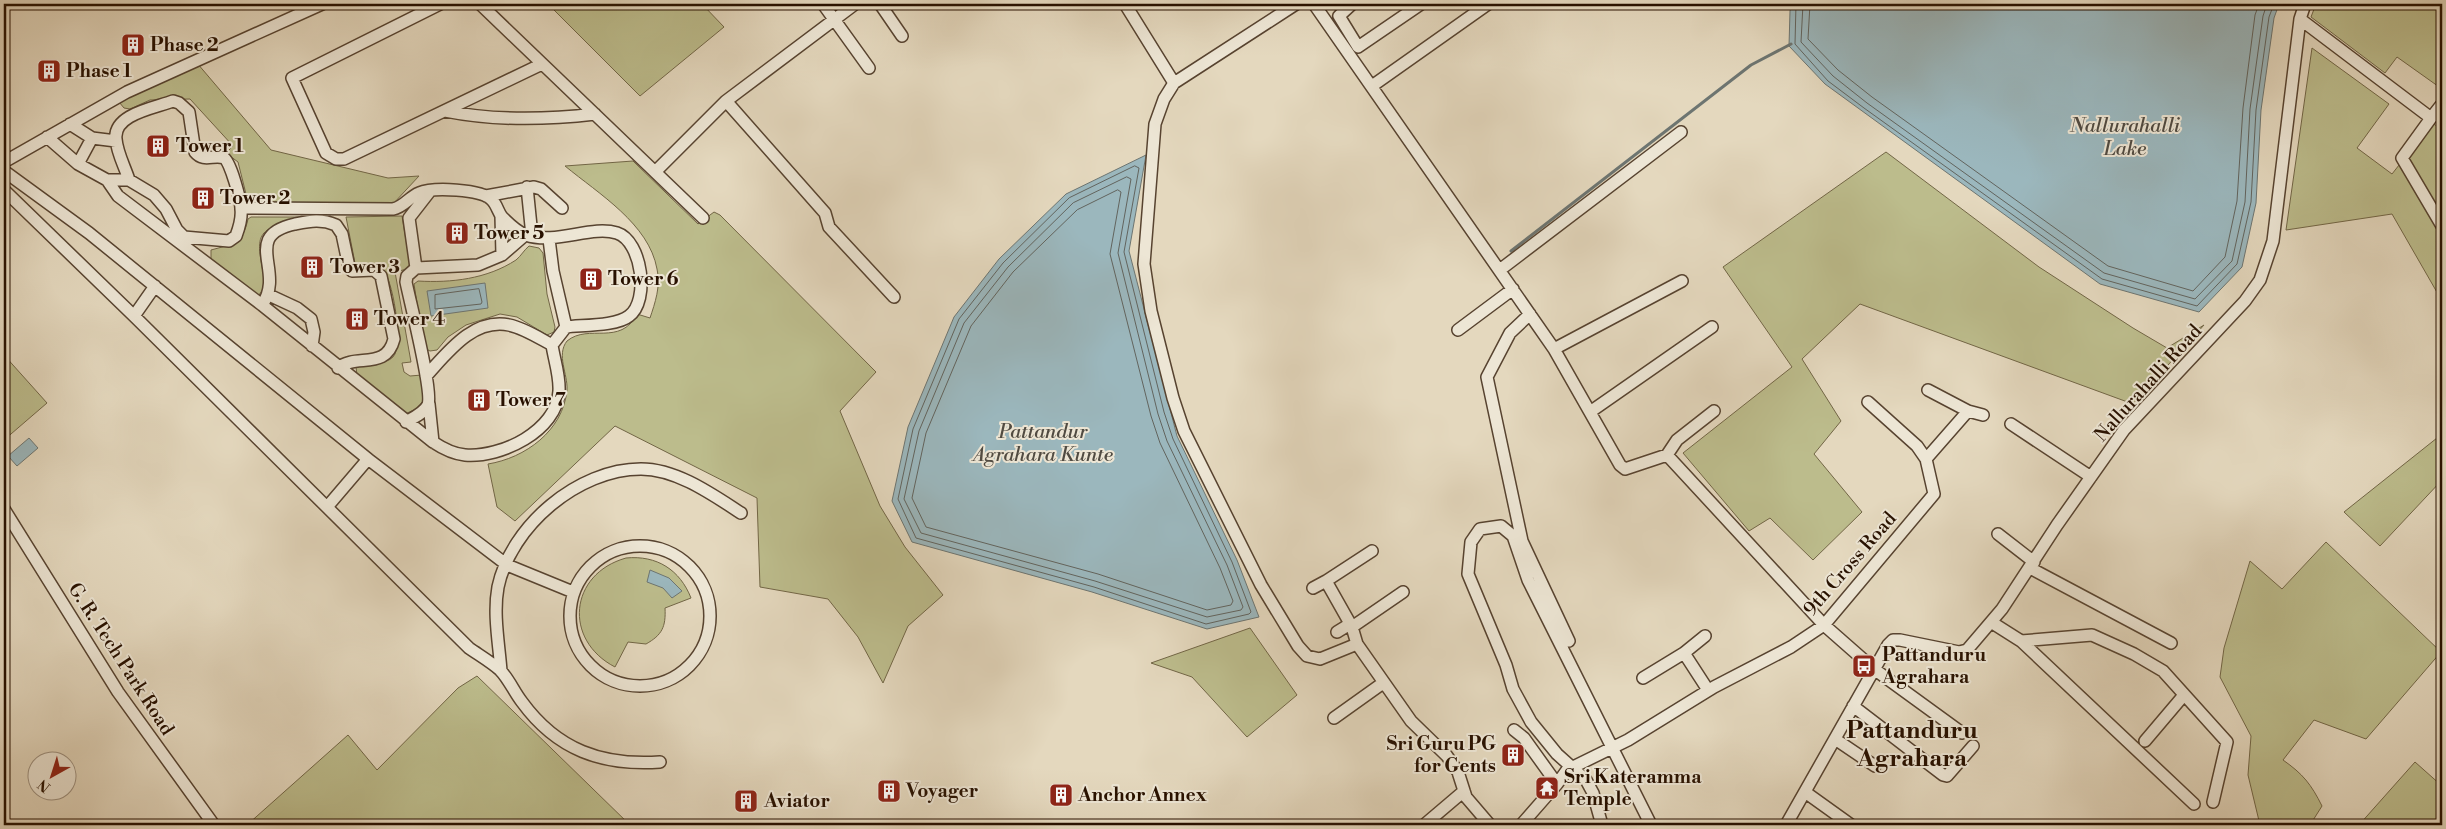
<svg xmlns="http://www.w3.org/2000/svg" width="2446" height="829" font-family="'Libre Bodoni',serif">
<rect width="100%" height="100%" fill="#e4d8be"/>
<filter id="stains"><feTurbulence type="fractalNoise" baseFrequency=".004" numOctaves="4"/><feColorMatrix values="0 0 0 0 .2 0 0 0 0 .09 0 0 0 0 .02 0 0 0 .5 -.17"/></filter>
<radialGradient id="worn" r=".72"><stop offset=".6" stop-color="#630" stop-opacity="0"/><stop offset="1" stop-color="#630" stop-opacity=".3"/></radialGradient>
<path fill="#bcbc8c" stroke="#726646" d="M548 4H702L724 27 640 96Z
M2316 4H2442V89L2397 57 2385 73 2311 17Z
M2312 48 2389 104 2357 148 2392 174 2432 123 2442 129V301L2392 214 2286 230Z
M197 63 271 150 388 178 419 176 393 204 257 205 248 202 238 162 226 153 233 146 190 99 150 100 130 109 124 108 119 102Z
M1886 152 2039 267 2133 328 2167 348 2204 325 2133 404 1860 304 1802 359 1841 421 1814 454 1862 512 1813 560 1770 518 1749 531 1683 453 1792 367 1723 267Z
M633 161 698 224 714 212 720 215 876 372 840 411 880 506 905 547 943 595 908 626 883 683 858 637 828 599 760 587 757 498 615 426 515 521 497 507 488 464C525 458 563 431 567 390 568 374 556 355 567 341 589 323 620 347 637 314L650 318C655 303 661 286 657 269 649 224 599 194 565 166Z
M402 216 410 264 407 269 395 272 411 362 402 363 404 372 410 376 422 375 424 400 416 409 405 414 357 375 356 367C367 365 385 365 393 357 404 346 393 276 381 267 374 262 363 265 355 263L346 217Z
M251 217H307C252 230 255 232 266 286L258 296 211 260V250C233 244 243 243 248 219Z
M529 246 539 248 543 253 547 294 555 327 554 332 547 335 517 317 500 314 466 325 448 337 437 350 430 351 424 348 414 284 418 281C451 283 487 279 516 260 521 256 524 250 529 246Z
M4 355 47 403 4 440Z
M2442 434V480L2380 546 2344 512Z
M2326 542 2441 652 2366 739 2314 720 2283 760C2303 774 2311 784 2322 806L2310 825H2260L2248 775 2251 736 2220 677 2224 648 2250 561 2282 589Z
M626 558C657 555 680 570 691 598L665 608C666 627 662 635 646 644L628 642 615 667C563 640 569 574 626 558Z
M1250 628 1297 695 1247 737 1192 677 1151 663Z
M477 676 630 825H247L348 735 377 770 458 688Z
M2415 762 2442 786V825H2359Z"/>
<path fill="#9bb7bd" stroke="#6d7571" d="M1792 4H2279L2274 18 2261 110 2256 203 2242 267 2199 312 2100 284 1825 84 1789 46 1790 11Z
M1146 155 1129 251 1177 436 1237 560 1259 617 1207 629 1092 592 912 542 892 501 908 427 954 317 999 259 1066 194Z
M485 283 488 308 431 316 427 291Z
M29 438 38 448 17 466 8 456Z
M650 570 669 578 682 591 672 598 663 588 647 582Z"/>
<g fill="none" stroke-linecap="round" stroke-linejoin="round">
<path stroke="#62645e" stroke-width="1" d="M1796 4 1795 44 1828 81 1864 108 2102 279 2197 306 2237 264 2251 202 2256 110 2269 17 2274 4
M1803 4 1801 42 1833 76 1867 103 2104 273 2195 299 2232 261 2245 202 2250 109 2263 16 2267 4
M1810 4 1808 39 1838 70 1872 97 2108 266 2193 291 2225 257 2237 201 2243 108 2255 15 2259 4
M1135 166 1139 168 1124 252 1164 412 1173 439 1232 562 1251 612 1249 614 1206 624 1094 587 916 538 898 499 913 429 959 319 1003 263 1069 198Z
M1127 177 1131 179 1118 253 1158 414 1167 441 1227 565 1243 607 1241 610 1207 617 1095 581 921 533 904 499 919 431 964 323 1008 267 1073 203Z
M1118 190 1121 192 1110 254 1151 416 1160 443 1220 568 1233 601 1231 605 1207 610 1098 574 926 527 912 498 926 433 971 326 1013 272 1077 210Z
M479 289 482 302 481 304 435 309V295Z"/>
<path stroke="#6d7571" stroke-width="3" d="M1511 251 1751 65 1791 44"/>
<g stroke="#574330" stroke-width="14">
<path id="minor" d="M440 4 292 78 326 153 336 159H344L542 64
M480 4 703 218
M823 4 869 68
M880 4 902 36
M1125 4 1174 83
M1296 4 1174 83 1164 99 1155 124 1144 264 1151 311 1173 398 1184 431 1261 585 1298 646 1307 656 1320 659 1357 644 1411 721 1447 756 1458 772 1466 797 1490 825
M1314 4 1554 349 1620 465 1625 469 1667 455 1824 625 1874 669 1962 733
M1352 4 1339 16 1358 47 1421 4
M2300 19 2431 118 2402 158 2442 226
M1372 86 1488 4
M726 101 855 4
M445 111C495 121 544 120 595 114
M2431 118 2442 104
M70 124 92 138 116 141
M47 137 78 164 107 180H129L154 195 166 209 177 230 184 237 229 241 236 236C239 228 242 217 241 209 241 201 230 160 224 158 214 154 204 163 195 152L189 112 179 103 173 101C155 108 113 114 116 139 117 153 125 167 129 180
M4 162 127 92 322 4
M78 164 92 138
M4 171 89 233 368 459 327 507
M655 172 726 101 825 213 829 227 894 297
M107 180 118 196 262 305 433 442C442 448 454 454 465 455 501 458 557 431 559 391 560 376 554 359 552 345L566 327C582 325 617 326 629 316 650 301 642 241 617 233 591 225 556 245 526 235 519 233 507 222 502 217 498 212 497 205 492 200 481 189 433 187 419 193 409 197 404 207 393 209L241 208
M527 187 532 236
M4 190 134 316 469 648C479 655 491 662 500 670 509 679 514 692 522 702 557 750 602 766 660 762
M486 196 534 187 541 189 562 208
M501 216 502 255
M549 239 553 271 566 327
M416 268 409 218 430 191
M1501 269 1681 132
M269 295 297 308 311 319 314 332 312 346
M262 305C286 271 240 236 295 224 311 221 321 219 336 225L342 234 349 267 352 271 374 270 381 276 394 339C386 371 356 353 338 368
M1530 314 1510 333 1487 377 1522 541 1569 641
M134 316 155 286
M1458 330 1513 289
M1554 349 1682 281
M426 376C448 352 473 318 509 325 524 328 539 338 552 345
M1928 390 1968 411
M429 404 433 442
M1590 412 1712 327
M406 422C413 418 424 413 428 405 433 391 410 302 406 282L407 276 416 268 478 265 502 255 525 235
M2011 424 2091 477
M1667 455 1677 440 1714 411
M368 459 507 565 573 592
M1926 459 1968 411 1983 415
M4 509 118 692 214 825
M1998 534 2034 562
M570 616a70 70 0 1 1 140 0a70 70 0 1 1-140 0Z
M2030 568 2171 643
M1313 588 1326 581
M1991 622 2021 641 2194 804
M1352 627 1403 592
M1337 632 1350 624
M2021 641 2092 635 2134 654 2163 671 2227 742 2213 802
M1357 644 1352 627 1326 581 1372 551
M1684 653 1705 636
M501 671C499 644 493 614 498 587 511 526 578 469 641 469 677 469 713 495 741 513
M1643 678 1684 653 1708 690
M1853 706 1943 775 1947 776 1973 746
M1334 718 1383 683
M1514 730 1524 738 1557 784 1521 825
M1835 739 1875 766
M2145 741 2184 695
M1557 784 1567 770 1628 740 1714 687 1791 647 1824 625 1934 494 1926 459 1917 446 1868 402
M1805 792 1851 825
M1424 825 1464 791
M1602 825 1593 793 1586 780 1557 754 1531 722 1513 689 1506 665 1468 574 1471 542 1480 529 1501 526 1513 536 1528 580 1651 825
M1786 825 1888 645 1893 640H1900L1959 652 1967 650 2002 609 2057 525 2124 430 2245 301 2260 280 2273 241 2300 19 2305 4"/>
</g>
<use href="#minor" stroke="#ede6d5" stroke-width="11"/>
</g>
<defs>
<g id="building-square" transform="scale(1.25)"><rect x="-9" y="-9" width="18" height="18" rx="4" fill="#8f2418" stroke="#ede6d5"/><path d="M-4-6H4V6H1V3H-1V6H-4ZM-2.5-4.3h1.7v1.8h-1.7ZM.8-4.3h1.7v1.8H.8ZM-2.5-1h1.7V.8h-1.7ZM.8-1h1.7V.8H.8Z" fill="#fff"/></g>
<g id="bus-square" transform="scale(1.25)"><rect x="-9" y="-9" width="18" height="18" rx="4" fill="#8f2418" stroke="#ede6d5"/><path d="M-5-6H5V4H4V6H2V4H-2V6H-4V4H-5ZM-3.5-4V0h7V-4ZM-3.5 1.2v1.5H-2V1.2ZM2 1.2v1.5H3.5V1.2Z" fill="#fff"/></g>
<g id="temple-square" transform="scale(1.25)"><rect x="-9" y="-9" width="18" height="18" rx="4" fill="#8f2418" stroke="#ede6d5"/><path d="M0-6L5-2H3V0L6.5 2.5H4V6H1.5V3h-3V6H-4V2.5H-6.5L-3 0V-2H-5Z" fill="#fff"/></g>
</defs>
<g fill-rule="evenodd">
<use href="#building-square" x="133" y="45"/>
<use href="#building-square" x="49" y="71"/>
<use href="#building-square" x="158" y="146"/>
<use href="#building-square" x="203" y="198"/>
<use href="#building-square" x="457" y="233"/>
<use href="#building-square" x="312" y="267"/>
<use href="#building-square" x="591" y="279"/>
<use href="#building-square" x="357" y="319"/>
<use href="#building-square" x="479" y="400"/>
<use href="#bus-square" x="1864" y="666"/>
<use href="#building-square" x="1513" y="755"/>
<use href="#temple-square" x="1547" y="788"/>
<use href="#building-square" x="889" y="791"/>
<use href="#building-square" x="1061" y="795"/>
<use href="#building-square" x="746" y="801"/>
</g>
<g text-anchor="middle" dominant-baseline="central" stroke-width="4" stroke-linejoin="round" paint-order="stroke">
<g font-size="19" font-weight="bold" fill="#281100" stroke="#ede6d5" text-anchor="start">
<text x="150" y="45">Phase 2</text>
<text x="66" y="71">Phase 1</text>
<text x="176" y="146">Tower 1</text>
<text x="220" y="198">Tower 2</text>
<text x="474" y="233">Tower 5</text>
<text x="330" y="267">Tower 3</text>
<text x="608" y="279">Tower 6</text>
<text x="374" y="319">Tower 4</text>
<text x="496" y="400">Tower 7</text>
<text x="1882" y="655">Pattanduru<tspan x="1882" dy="22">Agrahara</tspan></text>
<text x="1496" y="744" text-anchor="end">Sri Guru PG<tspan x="1496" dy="22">for Gents</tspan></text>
<text x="1564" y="777">Sri Kateramma<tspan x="1564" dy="22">Temple</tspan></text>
<text x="906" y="791">Voyager</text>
<text x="1078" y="795">Anchor Annex</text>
<text x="764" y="801">Aviator</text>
</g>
<g font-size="19" fill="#281100" stroke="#ede6d5">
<text transform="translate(2148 383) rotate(-48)">Nallurahalli Road</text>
<text transform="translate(1850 564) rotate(-49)">9th Cross Road</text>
<text transform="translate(121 659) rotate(57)">G. R. Tech Park Road</text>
</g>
<g font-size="20" font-style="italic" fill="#504b42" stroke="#ede6d5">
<text x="2125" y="126">Nallurahalli<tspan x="2125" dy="23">Lake</tspan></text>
<text x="1043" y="432">Pattandur<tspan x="1043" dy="23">Agrahara Kunte</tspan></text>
</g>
<g font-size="24" font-weight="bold" fill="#281100" stroke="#ede6d5">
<text x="1912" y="731">Pattanduru<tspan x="1912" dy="28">Agrahara</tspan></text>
</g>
</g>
<rect width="2446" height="829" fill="none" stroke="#e4d8be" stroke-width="20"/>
<rect x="5" y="5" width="2436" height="819" fill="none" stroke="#281100" stroke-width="2.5"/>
<rect x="10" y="10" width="2426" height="809" fill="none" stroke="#281100"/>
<g transform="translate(52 776) rotate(219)"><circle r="24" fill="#ede6d5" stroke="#9e9180"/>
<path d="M0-4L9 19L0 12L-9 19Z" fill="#8f2418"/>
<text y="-8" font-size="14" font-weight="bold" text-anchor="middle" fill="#281100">N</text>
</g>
<rect width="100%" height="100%" filter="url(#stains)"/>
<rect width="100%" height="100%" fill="url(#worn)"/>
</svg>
